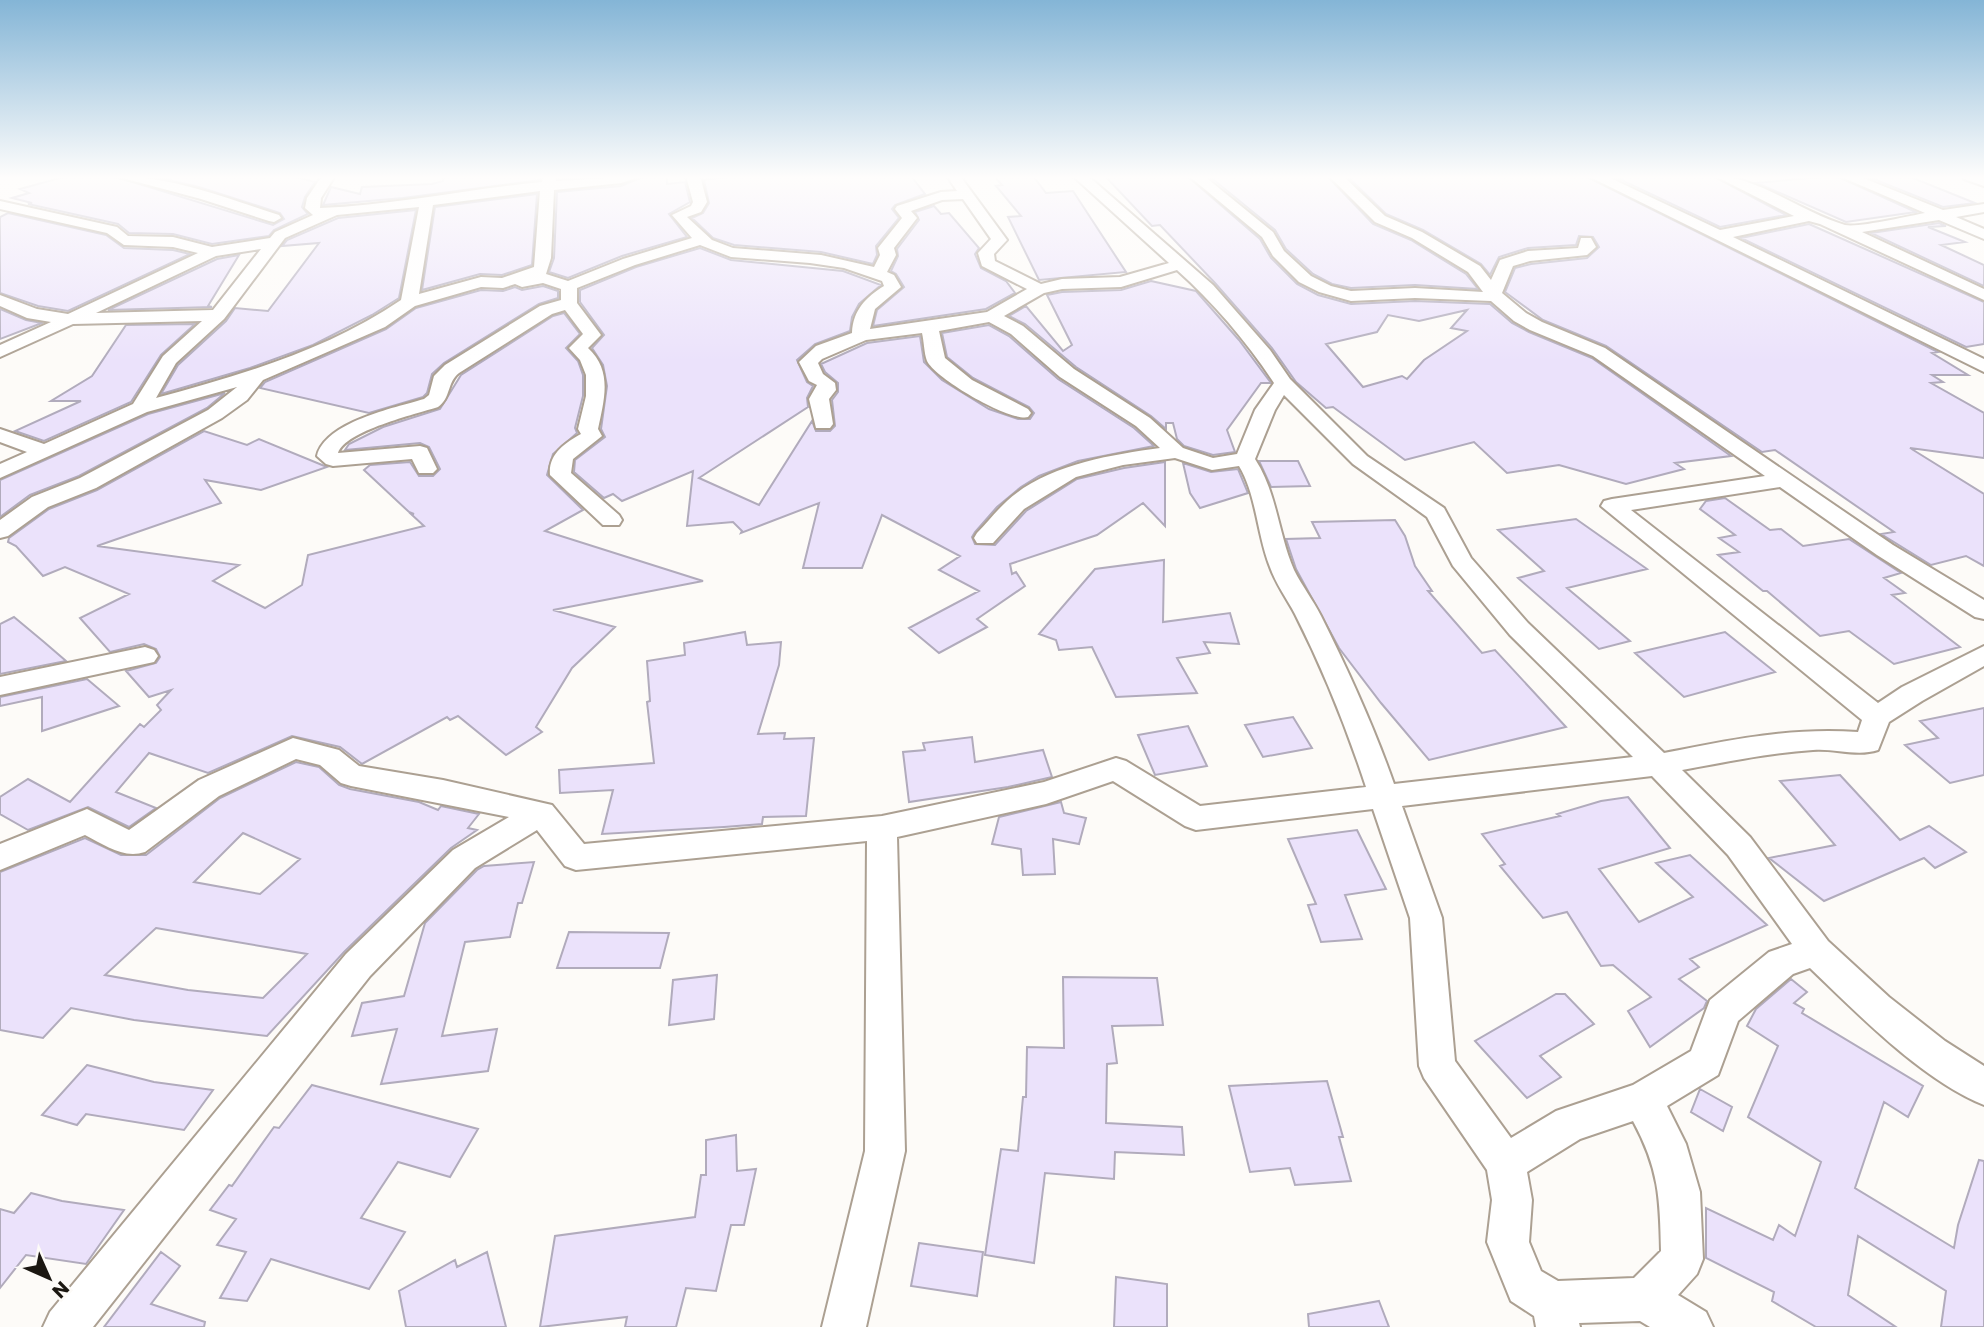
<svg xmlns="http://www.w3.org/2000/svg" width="1984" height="1327" font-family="Poppins,sans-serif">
<rect width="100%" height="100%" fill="#fdfbf8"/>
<path fill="#ebe2fb" stroke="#b1abbc" stroke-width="2" fill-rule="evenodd" d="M67 176H113L273 225 284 219 280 213 199 187 152 176H293L315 182 305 197 302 207 308 214 274 230 269 236 212 244 173 234 129 233 118 224 28 204 32 203 12 198 29 193 20 189Z
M444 176H540V180L403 198 323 205 331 187 360 194 362 187 432 184 443 181Z
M645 176H667V184L685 182 690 202 669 214 687 237 622 256 568 278 549 272 554 258 557 192 621 186Z
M733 176H911L925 194 895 205 892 209 899 218 876 246 877 255 873 264 821 252 734 245 713 238 692 218 703 213 709 203 704 180Z
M994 176H1033L1046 193 1073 191 1126 272 1039 280 1008 217 1021 216 996 186 1002 185Z
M1105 176H1187L1260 239 1271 258 1297 284 1318 295 1351 304 1415 301 1490 304 1512 323 1529 332 1592 358 1731 456 1675 463 1684 469 1626 484 1559 465 1507 473 1474 442 1405 460 1333 407 1326 408 1296 382 1272 348 1215 283 1160 225 1152 226ZM1467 310 1451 328 1467 331 1424 360 1407 379 1402 376 1363 387 1326 344 1377 332 1388 315 1419 321Z
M1209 176H1327L1373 224 1411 240 1466 274 1478 289 1415 285 1351 288 1332 284 1313 274 1286 249 1275 230Z
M1347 176H1585L1938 352 1932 353 1968 375H1932L1943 382 1931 383 1984 413V458L1910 448 1984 494V566L1966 556 1931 565 1881 534 1894 532 1775 450 1762 452 1606 346 1543 320 1505 292 1515 268 1531 264 1587 258 1599 247 1593 237 1579 236 1576 245 1528 248 1499 257 1490 275 1481 264 1423 230 1386 214Z
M1613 176H1713L1786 215 1720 227Z
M1831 176H1836L1916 212 1846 222 1757 183Z
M1866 176H1908L1975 203 1943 207Z
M537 194 532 265 502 275 480 274 422 290 435 207Z
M934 206 941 214 949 213 979 248 975 254 981 268 1006 281 1015 293 986 309 873 326 877 310 904 287 896 274 891 271 898 256 897 249 919 220 915 212Z
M416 210 399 298 372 315 313 345 250 368 161 394 178 365 226 321 235 308 268 311 319 243 282 246 287 240 338 218Z
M8 213 106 235 124 248 173 250 190 254 68 311 38 306 0 293V217Z
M1939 223 1946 226 1928 227 1965 242 1941 245 1984 265V286L1871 233Z
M1809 224 1984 302V344L1966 347 1741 238Z
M700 248 731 260 843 271 881 285 859 304 852 317 850 331 815 344 797 360 807 382 813 386 807 398 808 407 699 478 759 505 812 421 816 431H830L835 426 832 400 838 392V383L825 372 821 364 867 343 920 336 924 362 942 380 989 409 1018 419H1030L1034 413 1029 407 973 378 947 357 942 333 989 325 1009 336 1058 379 1134 428 1154 446 1078 461 1039 476 1021 487 997 507 975 532 972 537 975 544 995 545 1026 511 1077 479 1124 468 1165 462V526L1143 503 1097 535 1010 564 1012 574 1016 572 1025 586 977 619 987 627 939 653 909 628 979 591 939 570 960 556 882 515 862 568H803L819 503 741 533 742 531 733 522 687 526 693 471 622 501 613 494 604 498 574 472 575 460 605 437 601 429 607 386 603 365 592 348 604 335 580 302V290L636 267Z
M239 255 208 306 212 307 108 310 217 259Z
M1151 281 1196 291 1239 340 1271 383H1261L1227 430 1235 452 1213 455 1184 446 1177 439 1173 423H1166V429L1151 416 1076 367 1025 324 1009 316 1026 306 1063 351 1072 345 1047 295 1062 292 1121 290Z
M543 286 558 291V298L539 304 444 363 432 374 427 393 423 397 369 413 260 388 265 382 386 329 416 308 481 290 503 291 515 287 522 290Z
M0 309 26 320 42 323 0 339Z
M564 313 580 334 566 348 578 361 583 375V396L575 428 577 433 553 454 547 475 583 510 545 531 703 581 553 610 615 627 572 668 536 727 542 732 506 755 458 716 450 720 447 717 362 764 340 747 292 736 208 773 149 753 116 792 156 808 129 827 88 807 28 830 0 814V797L28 779 70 802 140 724 144 727 161 710 157 705 171 690 149 697 126 671 156 663 160 657 156 649 144 644 110 652 80 618 129 594 65 567 43 576 16 546 8 542 9 538 49 509 97 490 204 431 247 445 259 439 327 467 261 490 205 480 221 503 97 546 239 565 213 581 265 608 302 585 308 555 424 526 411 514H414L409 512 364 470 370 465 410 462 419 476H433L440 469 429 447 420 443 345 450 349 444 383 427 440 409 461 375 553 316Z
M195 324 161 355 131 402 44 441 15 431 81 401H51L92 376 126 325Z
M225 393 207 408 79 476 30 495 0 517V480L148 414Z
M1259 461H1298L1310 486 1271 487Z
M1183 463 1211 472 1238 469 1248 493 1200 508 1190 493Z
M1725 498 1770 530 1781 529 1803 546 1849 539 1901 573 1884 578 1905 593 1892 595 1960 647 1894 664 1849 631 1820 636 1767 591H1763L1718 555 1739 552 1719 538 1735 535 1700 509 1706 501Z
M1576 519 1647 569 1567 588 1630 641 1599 649 1518 578 1544 571 1498 530Z
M1395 520 1405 536 1415 566 1432 591H1428L1482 653 1495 650 1566 727 1429 760 1381 703 1339 648 1296 569 1286 539 1320 538 1312 522Z
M1164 560 1163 622 1230 613 1239 644 1204 642 1210 653 1177 658 1197 693 1116 697 1092 647 1059 650 1056 640 1039 634 1095 569Z
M14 617 44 642 66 661 0 674V624Z
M745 632 747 645 781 642 779 665 758 734 785 733 784 739 814 738 806 816 763 817 762 824 724 827 602 834 613 790 560 793 559 770 654 763 647 702 650 701 647 661 685 655 684 643Z
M1725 632 1775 672 1684 697 1635 653Z
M87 679 119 706 42 731V697L0 706V697Z
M1984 708V775L1950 783 1905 745 1938 738 1920 721Z
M1293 717 1312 748 1263 757 1245 725Z
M1188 726 1207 766 1155 775 1138 735Z
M972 737 975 762 1043 750 1052 777 1008 787 909 802 903 752 925 750 923 743Z
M296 762 319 767 339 785 350 789 419 802 438 810 441 806 479 814 468 828 477 830 451 848 344 952 267 1036 134 1020 71 1008 43 1038 0 1030V872L85 838 121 855H146L220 798ZM243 833 300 859 260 894 194 882ZM156 928 225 940 307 954 263 998 188 990 105 975Z
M1840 775 1900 840 1929 826 1966 852 1935 868 1924 858 1824 901 1769 858 1835 845 1780 781Z
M1628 797 1670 848 1599 869 1639 922 1693 897 1656 863 1690 855 1767 925 1690 959 1699 967 1679 979 1707 1001 1704 1008 1650 1047 1628 1011 1651 997 1613 965 1601 966 1567 912 1543 918 1500 866 1505 864 1482 834 1560 816 1557 814 1601 801Z
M1061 802 1064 813 1086 818 1079 844 1053 839 1055 874 1023 875 1021 849 992 844 999 817Z
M1357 830 1386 889 1345 895 1362 939 1321 942 1308 905 1316 904 1288 839Z
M534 862 522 903H518L510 937 465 942 442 1036 497 1029 488 1071 381 1084 397 1029 352 1036 362 1003 404 996 425 923 477 870 484 866Z
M569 932 669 933 660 968H557Z
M717 975 714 1019 669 1025 673 980Z
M1063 977 1157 978 1163 1025 1112 1026 1117 1063 1107 1064 1106 1123 1182 1127 1184 1155 1115 1152 1114 1179 1045 1173 1034 1263 985 1255 1001 1149 1018 1151 1023 1097H1026L1027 1047 1064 1048Z
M1791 979 1807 992 1794 1003 1804 1009 1802 1013 1923 1086 1908 1117 1884 1102 1855 1188 1954 1248 1958 1225 1979 1160 1984 1161V1327H1941L1946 1291 1858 1236 1848 1295 1896 1327H1816L1772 1301 1774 1292 1706 1258V1208L1773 1240 1779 1225 1795 1236 1821 1162 1748 1117 1778 1046 1747 1026 1756 1009Z
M1556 994H1565L1594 1024 1540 1056 1561 1077 1527 1098 1475 1041Z
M87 1065 154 1082 213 1090 184 1130 86 1114 77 1125 42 1115Z
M1327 1081 1343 1137H1339L1351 1181 1295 1185 1290 1168 1250 1172 1229 1086Z
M312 1085 478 1129 450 1177 398 1162 361 1218 405 1232 369 1289 271 1259 247 1301 220 1298 246 1252 217 1245 236 1219 210 1210 229 1185 232 1186 274 1127 279 1128Z
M1700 1089 1732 1107 1723 1131 1691 1112Z
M736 1135 737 1171 756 1169 744 1225H731L716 1291 686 1288 676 1327H625L627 1317 540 1327 555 1236 695 1217 701 1175H706V1140Z
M31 1193 62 1201 124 1210 86 1264 26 1255 0 1288V1209L14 1213Z
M919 1243 983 1252 977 1296 911 1286Z
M161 1252 180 1266 151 1304 205 1322 204 1327H104Z
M487 1252 506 1327H406L399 1291 455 1260 457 1267Z
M1116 1277 1167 1284V1327H1114Z
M1379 1301 1389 1327H1309L1308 1314Z"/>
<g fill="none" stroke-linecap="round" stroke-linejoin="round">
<g stroke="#aca092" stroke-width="4">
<path id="street" d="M115 176C171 176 226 198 279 215L281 218 274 222 269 221 201 199Z
M322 176H335L321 198 320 208C396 205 466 189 542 182L543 176H557L556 181 643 176 621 183 554 190 551 258 546 274 568 281 623 259 692 238 672 215 691 206 693 202 686 176H700L707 202 701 212 687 217 712 240 733 248 821 255 874 267 880 255 878 248 902 218 895 209 897 206 941 192 957 191 947 176H960L1007 240 994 254 995 261 1041 284 1062 279 1120 277 1169 263 1073 176H1088L1213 285 1270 350 1290 379 1367 456 1444 508 1471 558 1528 623 1664 753C1729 740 1791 727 1858 732L1862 720 1601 506 1604 501 1612 499 1765 476 1593 356 1530 330 1514 321 1491 301 1415 298 1351 301 1319 292 1299 282 1273 256 1262 237 1189 176H1204L1273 232 1284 251 1311 276 1331 286 1351 291 1415 288 1483 292 1468 272 1412 238 1375 222 1329 176H1343L1385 216 1422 232 1480 266 1491 280 1500 260 1528 251 1578 248 1581 238H1591L1596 247 1587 255 1530 261 1513 266 1502 293 1526 313 1542 322 1605 348 1893 545 1984 600V619L1975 617 1877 555 1780 487 1631 510 1878 703 1902 687 1984 646V666L1922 701 1889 722 1878 750C1857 757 1834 748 1813 750 1768 753 1726 762 1682 770L1750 837 1828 941 1889 997 1945 1041 1984 1066V1105C1922 1080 1858 1014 1810 968L1793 974 1738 1021 1718 1075 1667 1106 1686 1144 1700 1192 1703 1259 1697 1274 1678 1295 1706 1312 1713 1327H1650L1640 1321 1579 1323 1580 1327H1536L1534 1316 1511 1301 1487 1242 1492 1200 1487 1170 1424 1078 1419 1066 1410 918 1373 809 1196 830 1185 826 1113 781 1046 804 897 837 905 1151 866 1327H822L865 1151 867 841 576 870 565 866 537 830 475 868 370 976 93 1327H43L50 1312 346 954 453 850 509 817 351 786 341 783 320 765 296 759 219 796 145 852C123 859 105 845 85 835L0 870V844L87 809 129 830 199 780 293 738 339 750 359 766 443 780 552 805 584 844 882 816 1044 782 1116 758 1126 761 1200 806 1366 787C1347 729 1323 669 1295 614 1287 599 1276 584 1270 567 1257 535 1257 496 1239 466L1212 470 1175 458 1123 465 1076 477 1024 509 993 543H977L974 538 977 533C987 523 996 511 1007 501 1046 465 1109 455 1160 448L1136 426 1060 377 1011 334 989 322 939 331 945 358 972 380 1028 409 1031 413 1028 417C1010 422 936 379 927 361 924 353 924 341 922 333L866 340 822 359 818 363 823 374 835 383 836 390 829 399 833 424 830 428H816L809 399 817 385 809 381 799 362 816 346 852 333C853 310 866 297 884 286L882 281 844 268 810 263 731 257 700 245 635 265 577 288V303L601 335 588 348C613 371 604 400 598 429L602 436 573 459 571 473 619 515 622 520 619 525H603L550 475C548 454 565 443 581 434L578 429 586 396V375L580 360 569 348 583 334 565 310 552 314 459 373C447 382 451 398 438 407 416 414 345 431 338 453L420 446 427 448 437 469 433 473H419L412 459 333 466 326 464 317 456C325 422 394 408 424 399L429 395 434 376 445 365 540 306 561 300V289L543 283 522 287 515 284 503 288 481 287 415 306 385 327 263 380 247 400 222 418 96 488 48 507 8 536 0 538V520L32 497 80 478 208 410 237 387 147 412 0 478V464L27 452 0 442V429L44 444 133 404 163 356 202 321 73 324 0 357V345L51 322 27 318 0 306V295L37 309 68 314 198 253 173 247 124 245 107 233 0 209V201L117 227 128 236 173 237 212 247 270 238 275 232 313 215 305 208 307 198ZM540 191 534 267 502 278 481 277 419 294 433 205ZM963 199 991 239 978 253 982 266 1027 289 987 312 870 329 875 309 901 287 894 275 887 272 896 255 894 248 917 218 911 211 942 200ZM419 207 401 300C328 350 240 375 156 398L176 363 224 319 285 238 337 215ZM261 249 213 310 96 313 216 256ZM1177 270C1214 303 1247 342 1274 383L1255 410 1237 454 1213 458 1183 448 1150 418 1074 369 1023 326 1004 316 1044 293 1062 289 1121 287ZM1284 395 1353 464 1427 517 1453 566 1510 635 1633 757 1394 784C1374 727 1348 670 1321 616 1313 600 1302 586 1294 570 1278 533 1277 493 1255 459L1275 410ZM1652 776 1728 855 1792 944 1769 952 1710 1000 1691 1051 1633 1085 1556 1111 1511 1138 1455 1061 1442 918 1402 806ZM1633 1121C1659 1169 1660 1198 1661 1251L1634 1278 1558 1281 1541 1271 1529 1242 1532 1200 1527 1172 1580 1139Z
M1588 176H1606L1720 230 1794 216 1715 176C1757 176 1803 213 1845 225 1858 228 1909 216 1925 213L1839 176H1858L1943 210 1984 204V212L1956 217 1984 229V239L1939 220 1862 232 1984 289V300L1820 224 1809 221 1733 237 1984 359V372Z
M1963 176 1984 177V186L1964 179Z
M145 647 154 650 158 656 154 662 0 695V677Z"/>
</g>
<use href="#street" fill="#fff" fill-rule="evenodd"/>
</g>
<linearGradient id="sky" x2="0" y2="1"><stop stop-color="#84b5d6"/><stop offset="0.49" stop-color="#fefdfc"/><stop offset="1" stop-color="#fefdfc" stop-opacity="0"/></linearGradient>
<rect width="1984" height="362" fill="url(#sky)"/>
<g transform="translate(49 1278) rotate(135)" stroke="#fdfbf8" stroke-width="5" paint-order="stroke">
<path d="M0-5L12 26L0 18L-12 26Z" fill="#1b1711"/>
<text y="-10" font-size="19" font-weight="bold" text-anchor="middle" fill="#1b1711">N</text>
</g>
</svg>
